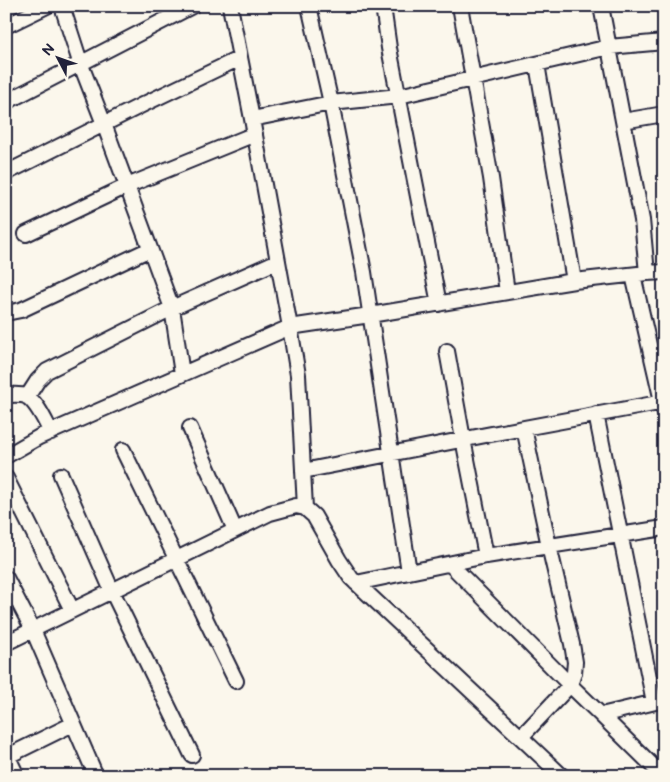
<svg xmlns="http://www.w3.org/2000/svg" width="670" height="782" font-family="'Balsamiq Sans',sans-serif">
<rect width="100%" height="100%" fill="#fbf7ec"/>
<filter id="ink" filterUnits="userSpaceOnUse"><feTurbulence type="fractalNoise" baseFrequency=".02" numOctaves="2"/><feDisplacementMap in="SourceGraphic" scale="10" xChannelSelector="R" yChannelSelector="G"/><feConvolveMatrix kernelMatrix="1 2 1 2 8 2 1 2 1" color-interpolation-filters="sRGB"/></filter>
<g filter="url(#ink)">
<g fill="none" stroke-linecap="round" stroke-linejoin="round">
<g stroke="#22223b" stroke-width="18">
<path id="minor" d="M62 6 81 65 104 124 172 308 182 374
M230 6 252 119 290 327 298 375 305 508
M309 6 331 103 364 272 409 572
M383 6 389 48 439 304
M460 6 491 178 507 292
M601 6 642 220 647 273
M6 26 47 6
M537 64 574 281
M6 102 192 6
M252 119 331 103 399 96 609 47 664 42
M623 121 664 114
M6 173 142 105 240 58
M26 234 127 186 255 134
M633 275 664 410
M6 313 21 310 150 249
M447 351 463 439 486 556
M6 395C12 395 20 394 26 396 37 402 45 421 51 432
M27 397 38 380 47 371 172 308 278 261
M596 414 654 702
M190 428 235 530
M123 450 236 681
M6 456 39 437 290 327 370 315 574 281 647 273 664 272
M303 471 486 435 664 402
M61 475 112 591 192 755
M6 478 72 610
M450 564 570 685 574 673 575 662 572 644 549 546 524 428
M6 578 33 630 96 776
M356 583 486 556 664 528
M6 643 270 513 296 506 305 508 314 516 339 560 351 578 562 776
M601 715 663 776
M521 737 570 685 601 715 664 700
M6 753 17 776
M8 756 73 724"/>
</g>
<use href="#minor" stroke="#fbf7ec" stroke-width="14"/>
</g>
</g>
<rect width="670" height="782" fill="none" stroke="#fbf7ec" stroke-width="25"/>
<rect x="12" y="12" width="645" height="757" fill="none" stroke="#22223b" stroke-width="2" filter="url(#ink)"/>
<g transform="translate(58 58) rotate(311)" stroke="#fbf7ec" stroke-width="4" paint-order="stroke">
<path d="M0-4L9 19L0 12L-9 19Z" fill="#22223b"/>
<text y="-8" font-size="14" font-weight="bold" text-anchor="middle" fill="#22223b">N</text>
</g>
</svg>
